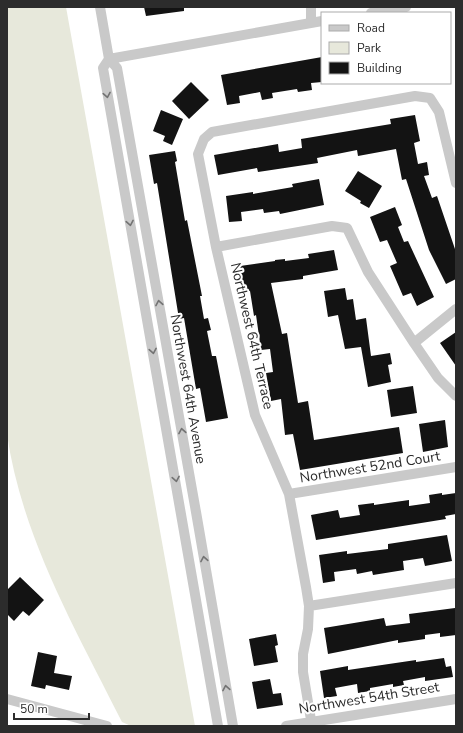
<svg xmlns="http://www.w3.org/2000/svg" width="463" height="733" font-family="'Nunito Sans',sans-serif">
<rect width="100%" height="100%" fill="#fff"/>
<path fill="#e7e8db" d="M7 7H66L195 726H131L122 722C76 630 22 538 7 434Z"/>
<path fill="#131313" d="M144 7H184V11L146 16Z
M322 57V82L311 83 312 90 298 92 297 89 272 93 273 98 262 100 260 92 239 96 240 103 227 105 221 75Z
M191 82 209 100 189 119 172 101Z
M161 110 183 119 172 145 163 141 165 136 153 131Z
M415 115 420 141 414 143 418 164 427 162 429 175 424 176 432 198 437 196 456 252V279L446 284 429 250 406 179 402 180 396 149 358 156 357 150 317 158 318 163 258 172 257 168 218 175 214 155 278 144 279 152 302 148 301 139 391 124 390 119Z
M175 151 177 161 175 162 185 221 187 220 202 296H200L204 319 208 318 211 330 207 331 212 356H216L228 418 206 422 200 388 196 389 184 318 179 319 157 183 154 184 149 155Z
M358 171 382 186 369 208 360 203 361 201 345 191Z
M319 179 324 205 280 214 279 211 264 213 263 209 241 212 242 221 229 222 226 196 253 192V194L293 187 292 184Z
M395 207 402 225 398 227 404 242 408 241 434 297 417 306 411 293 403 296 390 266 397 263 387 240 380 242 370 217Z
M334 250 338 270 303 276V279L271 283 282 334 287 333 298 403 308 401 314 440 399 427 403 453 300 470 293 434 285 435 281 399 271 401 266 373 273 372 270 349 261 350 256 315 254 316 250 291 243 292 240 266 275 261V260L285 259V261L309 258 308 254Z
M345 288 347 300 353 299 356 320 366 318 371 356 390 353 392 364 388 365 391 382 368 387 361 347 345 349 338 315 328 317 324 291Z
M456 332V366L440 343Z
M413 386 417 413 391 417 387 390Z
M445 420 448 447 423 452 419 424Z
M442 493V495L456 493V514L445 516 446 519 316 540 311 515 338 510 340 518 360 515 358 505 374 503V505L409 500V506L430 503 429 495Z
M447 535 452 561 425 566 423 558 403 561 404 570 373 575 372 571 357 574 356 569 334 572 335 581 323 583 319 555 347 551V554L388 549V544Z
M20 577 44 600 29 616 23 611 14 621 7 614V590Z
M455 608 456 635 440 637V633L425 635V639L398 643V640L328 654 324 628 384 618 386 626 410 623 409 614Z
M276 634 278 645 275 646 278 662 254 666 249 639Z
M38 652 57 656 54 673 72 676 69 690 46 685 45 689 31 686Z
M444 658 446 667 451 666 453 677 425 681V677L403 681 404 685 393 687V684L370 688V691L358 693 357 684 335 688 337 696 324 698 320 671 348 666V670L416 660V662Z
M270 679 273 694 281 693 283 705 257 709 252 682Z"/>
<g fill="none" stroke-linecap="round" stroke-linejoin="round">
<path stroke="#c9c9c9" stroke-width="10" d="M100 7 109 59 117 68 196 512 233 726
M311 7V23
M371 13 406 7
M109 59 103 68 218 726
M109 59 322 21
M216 247 332 226 347 228 368 272 414 343 438 378 456 396
M414 343 456 309
M289 494 456 467
M309 606 456 583
M7 699 107 726
M286 726 456 699
M312 726 303 672V654L308 629 309 606 306 587 289 494 255 415 216 247 198 154 204 139 212 132 415 96 430 98 439 112 456 183"/>
</g>
<defs><path id="oneway-chevron" d="M-2-3.5L2.5 0L-2 3.5" fill="none" stroke-width="1.6" stroke-linecap="round" stroke-linejoin="round"/></defs>
<g stroke="#737373">
<use href="#oneway-chevron" transform="translate(107 95) rotate(80)"/>
<use href="#oneway-chevron" transform="translate(130 223) rotate(80)"/>
<use href="#oneway-chevron" transform="translate(159 303) rotate(-100)"/>
<use href="#oneway-chevron" transform="translate(153 351) rotate(80)"/>
<use href="#oneway-chevron" transform="translate(182 431) rotate(-100)"/>
<use href="#oneway-chevron" transform="translate(176 479) rotate(80)"/>
<use href="#oneway-chevron" transform="translate(204 559) rotate(-100)"/>
<use href="#oneway-chevron" transform="translate(226 688) rotate(-100)"/>
</g>
<g text-anchor="middle" dominant-baseline="central" stroke-width="4" stroke-linejoin="round" paint-order="stroke">
<g font-size="14" fill="#2c2c2c" stroke="#fff">
<text transform="translate(252 336) rotate(77)">Northwest 64th Terrace</text>
<text transform="translate(188 389) rotate(80)">Northwest 64th Avenue</text>
<text transform="translate(370 467) rotate(-9)">Northwest 52nd Court</text>
<text transform="translate(369 698) rotate(-9)">Northwest 54th Street</text>
</g>
</g>
<rect width="463" height="733" fill="none" stroke="#2c2c2c" stroke-width="16"/>
<rect x="321" y="12" width="130" height="72" fill="#ffffff" stroke="#ababab"/>
<rect x="329" y="25" width="20" height="6" fill="#c9c9c9" stroke="#ababab"/>
<text x="357" y="32" font-size="12" fill="#2c2c2c">Road</text>
<rect x="329" y="42" width="20" height="12" fill="#e7e8db" stroke="#ababab"/>
<text x="357" y="52" font-size="12" fill="#2c2c2c">Park</text>
<rect x="329" y="62" width="20" height="12" fill="#131313" stroke="#ababab"/>
<text x="357" y="72" font-size="12" fill="#2c2c2c">Building</text>
<path d="M14 713v6h75v-6" fill="none" stroke="#2c2c2c" stroke-width="2"/>
<text x="20" y="713" font-size="12" fill="#2c2c2c" stroke="#ffffff" stroke-width="3" paint-order="stroke">50 m</text>
</svg>
